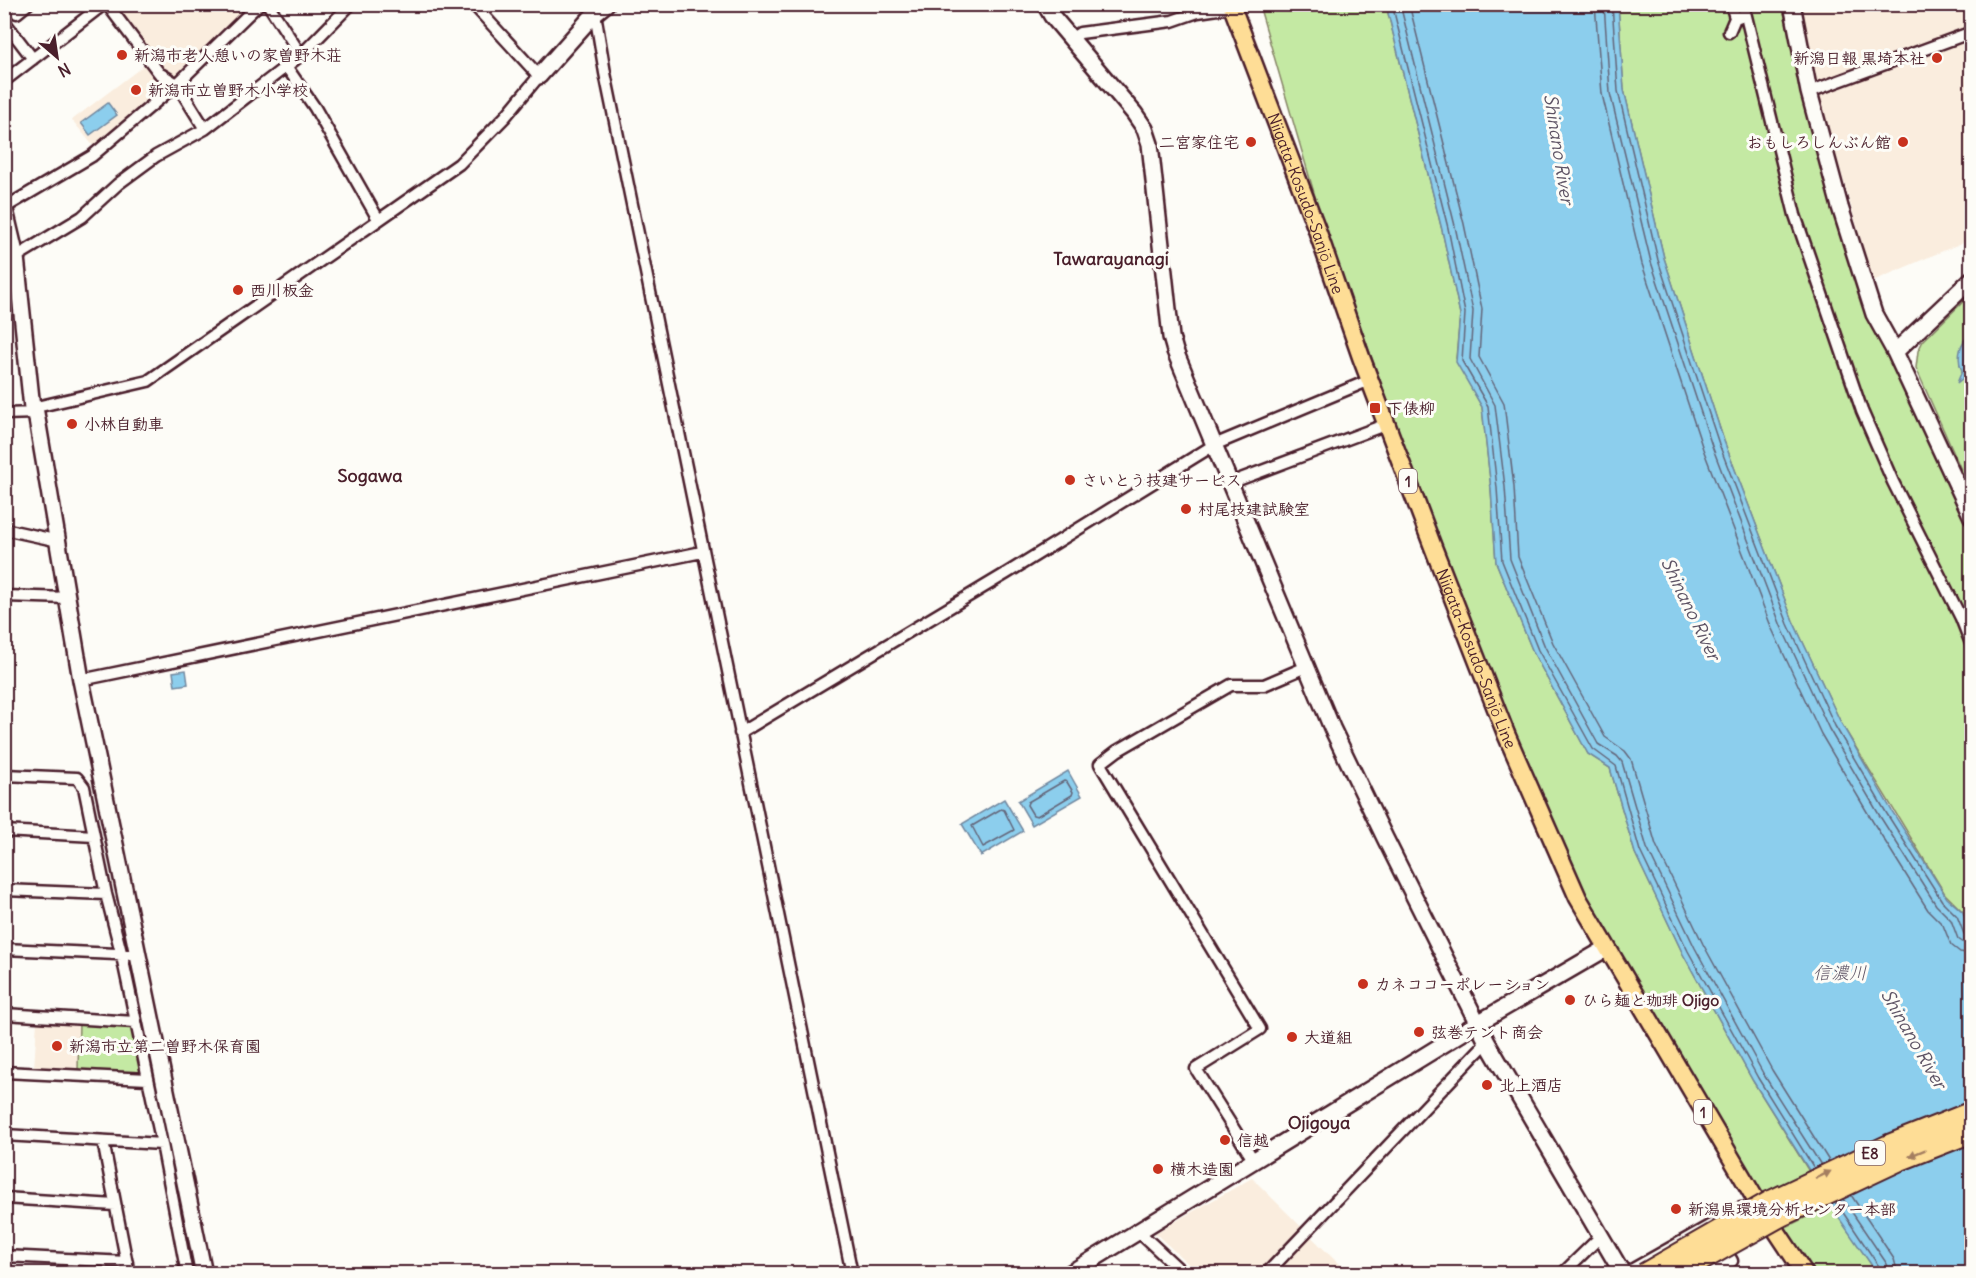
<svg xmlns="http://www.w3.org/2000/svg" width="1976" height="1278" font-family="Delius,'Klee One',sans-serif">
<rect width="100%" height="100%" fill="#fdfcf7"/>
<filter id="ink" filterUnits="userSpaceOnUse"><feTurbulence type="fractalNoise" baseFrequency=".0167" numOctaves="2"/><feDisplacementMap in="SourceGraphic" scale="12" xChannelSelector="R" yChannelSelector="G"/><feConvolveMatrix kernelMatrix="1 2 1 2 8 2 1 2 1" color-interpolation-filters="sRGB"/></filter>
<g filter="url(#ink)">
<path fill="#faedde" d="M111 5H256L95 148 72 120 151 60Z
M1795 5H1971V239L1873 281 1815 84Z
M37 1021 79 1022 78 1072 34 1069Z
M1252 1178 1348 1273H1198L1155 1233Z"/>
<path fill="#c4e9a3" stroke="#878467" stroke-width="1.5" d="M1259 5H1386L1442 230 1460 314 1456 358 1482 407 1491 489 1496 562 1533 652 1588 754 1610 768 1635 853 1683 954 1753 1081 1810 1173 1762 1197 1583 891 1552 823 1438 539 1324 227Z
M1618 5H1782L1798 67 1903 380 1935 457 1971 532V938L1963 912 1945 894 1841 723 1793 621 1724 441 1664 258 1624 90Z
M1971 294V492L1916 368 1918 351 1923 341Z
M79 1022 129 1025 133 1028 143 1072 138 1076 78 1072Z
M1831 1205 1877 1273H1815L1784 1228Z"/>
<path fill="#8cceed" stroke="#72889f" stroke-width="1.5" d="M1386 5H1618L1624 90 1664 258 1724 441 1793 621 1841 723 1892 811 1947 898 1963 912 1971 938V1273H1877L1841 1221 1753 1081 1683 954 1635 853 1610 768 1588 754 1533 652 1496 562 1491 489 1482 407 1456 362 1460 314 1442 230Z
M108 103 117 115 90 135 81 123Z
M1971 334V353L1966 358 1968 374 1957 383 1962 371C1956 358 1960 341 1971 334Z
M186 670 188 684 175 686 173 672Z
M1068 771 1082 796 1032 825 1018 801Z
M1004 799 1023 831 981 856 962 824Z"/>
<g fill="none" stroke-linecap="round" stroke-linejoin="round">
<path stroke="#646579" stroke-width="1.5" d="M1392 4 1448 228 1465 313 1462 361 1488 406 1497 488 1502 561 1538 650 1593 749 1616 766 1640 851 1688 951 1758 1078 1814 1168
M1400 4 1455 226 1473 311 1470 359 1495 405 1505 487 1510 559 1545 647 1598 744 1617 756 1622 762 1647 848 1695 948 1764 1075 1821 1165
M1409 4 1464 224 1482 309 1479 357 1504 403 1514 487 1518 557 1553 643 1605 737 1625 751 1631 759 1656 845 1703 944 1772 1070 1829 1161
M1595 4 1602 94 1642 264 1703 449 1772 629 1821 734 1873 822 1928 910 1943 925 1951 945 1960 952 1972 954
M1604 4 1610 93 1651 262 1712 446 1781 626 1829 729 1881 818 1936 905 1951 920 1958 939 1964 943 1972 945
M1612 4 1618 91 1658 260 1719 444 1788 624 1835 726 1887 814 1942 901 1957 916 1964 934 1972 937
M1064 781 1067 782 1073 792 1072 795 1037 816 1033 815 1027 805 1028 802Z
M1001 809 1004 810 1014 830 983 847 972 826Z
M1851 1195 1894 1259 1898 1274
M1843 1199 1887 1264 1889 1274
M1836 1202 1880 1268 1881 1274"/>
<g stroke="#4a1f2b" stroke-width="15">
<path id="street" d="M107 4 159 73 177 84 205 129
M268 4 301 55
M1731 4 1735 18 1744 15
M1743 4 1795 215 1862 411 1893 482 1961 618 1972 646
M17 13 28 4
M595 13 605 73 852 1274
M4 21 33 59
M1729 32 1735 18
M1071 39 1080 33 1172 21 1198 12 1232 7
M286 66 315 108 378 219
M4 81 104 4
M1809 92 1972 32
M4 208 92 156 177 84 259 4
M4 258 16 257 82 217 118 184 156 156 205 129 301 55 351 4
M32 408 148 381 459 164 505 117 539 76 473 4
M4 414 36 413
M1230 483 1387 424
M4 529 59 541
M4 596 68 598
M81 680 702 552
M740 733 1007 573 1214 445 1370 380
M4 775 77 778 84 787 106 894 122 956 162 1144 187 1274
M4 831 94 836
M4 890 106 894
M4 949 139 955
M4 1014 135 1022
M4 1072 148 1079
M4 1135 162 1144
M103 1141 129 1274
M1254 1161 1196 1069 1260 1029 1100 764 1117 751 1231 685H1264L1306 667
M4 1198 115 1205
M1139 1232 1184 1274
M4 1256 127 1262
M1266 1274 1487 1042
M1562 1274 1601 1236
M1624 1274 1741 1208
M1711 1274 1732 1261 1723 1245"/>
</g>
<g stroke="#4a1f2b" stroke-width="20">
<path id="secondary" d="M1045 4 1052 16 1134 113 1145 129 1150 144 1171 337 1175 351 1332 728 1385 838 1487 1042 1623 1274
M1792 4 1809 92 1840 207 1874 314 1895 352 1972 517
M539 76 595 13 606 4
M4 206 16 257 32 408 36 413 81 680 204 1274
M1895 352 1972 279
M1069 1274 1478 1023 1607 948"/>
</g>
<g stroke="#4a1f2b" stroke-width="21">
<g id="primary">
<path id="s1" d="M1231 4 1316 227 1361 357 1433 547 1506 734 1578 898 1756 1200 1805 1274"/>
</g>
</g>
<g stroke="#4a1f2b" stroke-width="24">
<path id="highway" d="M1771 1201 1889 1145 1972 1112
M1779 1217 1898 1161 1972 1132"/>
</g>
<use href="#street" stroke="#fdfcf7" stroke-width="10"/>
<use href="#secondary" stroke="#fdfcf7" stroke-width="15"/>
<use href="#primary" stroke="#fedd96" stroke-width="16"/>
<use href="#highway" stroke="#fedd96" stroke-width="20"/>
<g stroke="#4a1f2b" stroke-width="24" stroke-linecap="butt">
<path id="highway-bridge" d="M1644 1274 1771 1201
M1677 1274 1779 1217"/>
</g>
<use href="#highway-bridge" stroke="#fedd96" stroke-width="20"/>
</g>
<defs><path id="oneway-solid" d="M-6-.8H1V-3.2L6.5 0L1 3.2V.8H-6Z" transform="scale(1.5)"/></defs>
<g fill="#a47e60">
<use href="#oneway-solid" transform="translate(1917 1153) rotate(158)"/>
<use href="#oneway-solid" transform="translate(1823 1175) rotate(-26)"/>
</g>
</g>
<g fill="#c8321e" stroke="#fdfcf7" stroke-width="2">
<circle cx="122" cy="55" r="6"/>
<circle cx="1937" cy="58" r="6"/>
<circle cx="136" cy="90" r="6"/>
<circle cx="1251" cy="142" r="6"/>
<circle cx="1903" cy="142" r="6"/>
<circle cx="238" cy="290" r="6"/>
<rect x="1369" y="402" width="12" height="12" rx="3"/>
<circle cx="72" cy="424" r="6"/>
<circle cx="1070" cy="480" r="6"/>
<circle cx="1186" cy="509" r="6"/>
<circle cx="1363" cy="984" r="6"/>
<circle cx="1570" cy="1000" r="6"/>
<circle cx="1419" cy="1032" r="6"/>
<circle cx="1292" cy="1037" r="6"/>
<circle cx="57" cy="1046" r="6"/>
<circle cx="1487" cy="1085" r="6"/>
<circle cx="1225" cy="1140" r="6"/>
<circle cx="1158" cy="1169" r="6"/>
<circle cx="1676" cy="1209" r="6"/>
</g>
<g text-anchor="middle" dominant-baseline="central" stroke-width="6" stroke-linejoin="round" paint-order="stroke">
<g fill="#fdfcf7" stroke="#806168" stroke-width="1.5">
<rect x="1399" y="469" width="18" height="24" rx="4.5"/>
<rect x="1694" y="1100" width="18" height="24" rx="4.5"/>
<rect x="1855" y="1141" width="30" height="24" rx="4.5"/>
</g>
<g font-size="15" font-weight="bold" fill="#4a1f2b">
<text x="1408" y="481">1</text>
<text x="1703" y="1112">1</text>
<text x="1870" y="1153">E8</text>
</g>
<g font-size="16" font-weight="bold" fill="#4a1f2b" stroke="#fdfcf7" text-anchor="start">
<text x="134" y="55">新潟市老人憩いの家曽野木荘</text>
<text x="1925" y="58" text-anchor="end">新潟日報 黒埼本社</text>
<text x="148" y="90">新潟市立曽野木小学校</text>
<text x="1239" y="142" text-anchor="end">二宮家住宅</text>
<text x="1891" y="142" text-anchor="end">おもしろしんぶん館</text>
<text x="250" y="290">西川板金</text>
<text x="1387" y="408">下俵柳</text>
<text x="84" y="424">小林自動車</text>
<text x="1082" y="480">さいとう技建サービス</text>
<text x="1198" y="509">村尾技建試験室</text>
<text x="1375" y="984">カネココーポレーション</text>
<text x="1582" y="1000">ひら麺と珈琲 Ojigo</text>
<text x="1431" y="1032">弦巻テント商会</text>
<text x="1304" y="1037">大道組</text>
<text x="69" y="1046">新潟市立第二曽野木保育園</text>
<text x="1499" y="1085">北上酒店</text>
<text x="1237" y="1140">信越</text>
<text x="1170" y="1169">横木造園</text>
<text x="1688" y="1209">新潟県環境分析センター本部</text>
</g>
<g font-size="16" fill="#4a1f2b" stroke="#fdfcf7">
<text stroke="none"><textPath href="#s1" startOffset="213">Niigata-Kosudo-Sanjō Line</textPath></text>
<text stroke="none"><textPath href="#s1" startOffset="699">Niigata-Kosudo-Sanjō Line</textPath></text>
</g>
<g font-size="18" font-style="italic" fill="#5e5465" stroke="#fdfcf7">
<text transform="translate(1559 149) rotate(81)">Shinano River</text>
<text transform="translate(1691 609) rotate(64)">Shinano River</text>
<text x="1840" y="972">信濃川</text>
<text transform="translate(1914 1039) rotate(60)">Shinano River</text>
</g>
<g font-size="18" font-weight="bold" fill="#4a1f2b" stroke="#fdfcf7">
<text x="1111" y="258">Tawarayanagi</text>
<text x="370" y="475">Sogawa</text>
<text x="1319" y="1122">Ojigoya</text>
</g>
</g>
<rect width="1976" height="1278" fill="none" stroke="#fdfcf7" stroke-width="24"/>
<rect x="12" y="12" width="1952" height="1254" fill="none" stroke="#4a1f2b" stroke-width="2" filter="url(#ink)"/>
<g transform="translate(57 57) rotate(151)" stroke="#fdfcf7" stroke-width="4.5" paint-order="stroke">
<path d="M0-4.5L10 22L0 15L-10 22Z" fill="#4a1f2b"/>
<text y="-9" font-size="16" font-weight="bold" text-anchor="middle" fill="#4a1f2b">N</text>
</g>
</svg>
